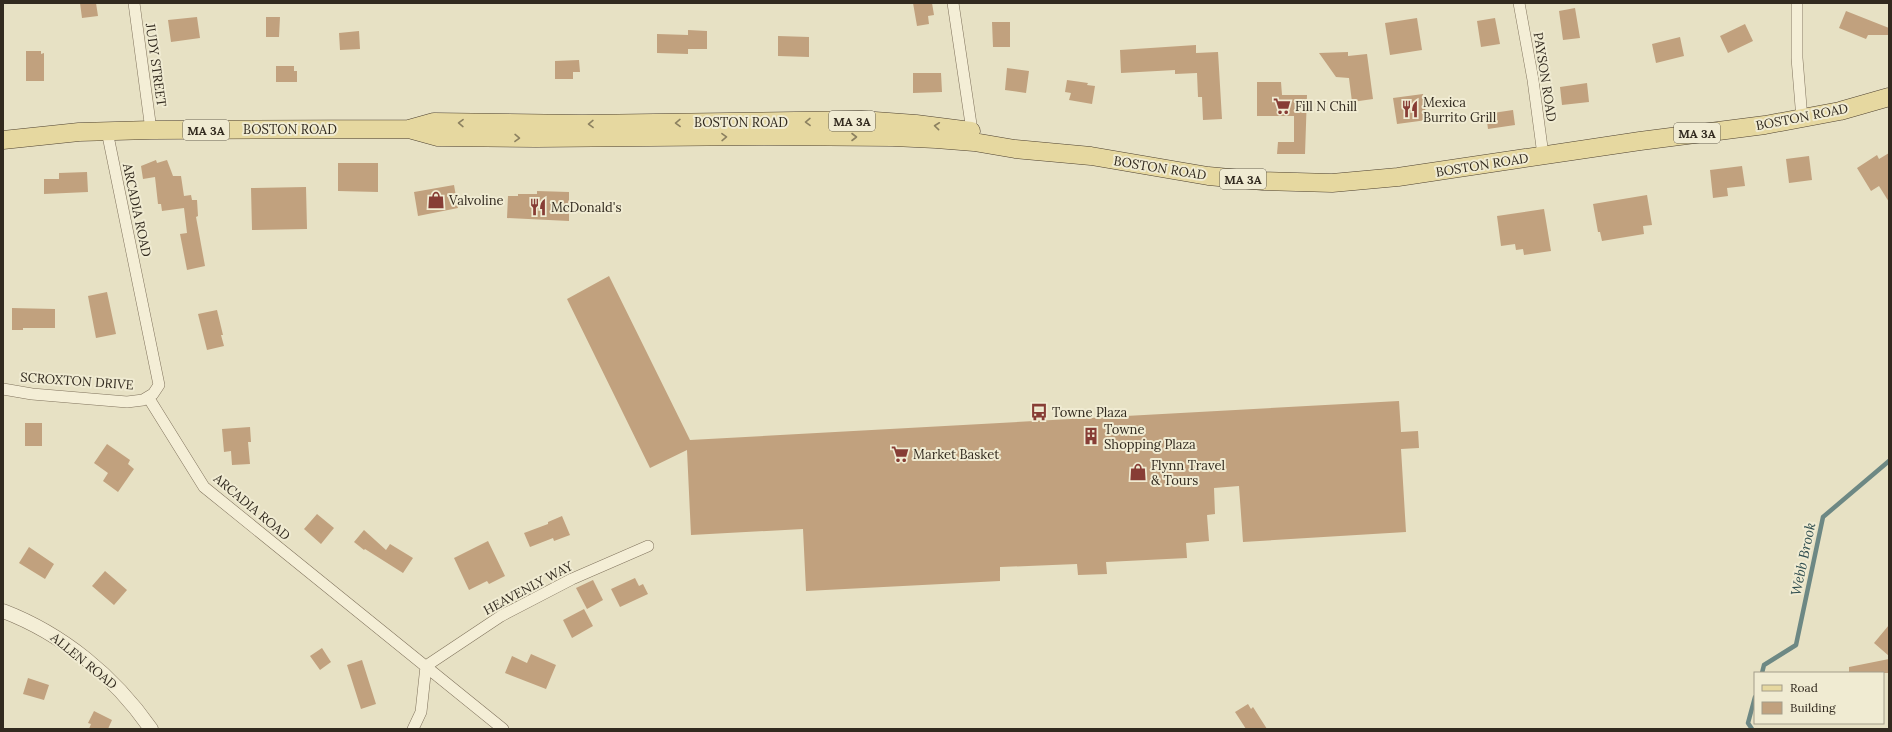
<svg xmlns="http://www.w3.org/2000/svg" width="1892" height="732" font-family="Lora,serif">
<rect width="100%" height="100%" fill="#e7e1c4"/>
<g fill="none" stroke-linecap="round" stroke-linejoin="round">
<path stroke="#6d8884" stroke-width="4.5" d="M1762 673 1764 665 1796 645 1823 517 1889 461
M1752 729 1748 723 1755 697"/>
</g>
<path fill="#c1a17e" d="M80 3H96L98 16 82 18Z
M913 3H932L934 15 928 16 929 24 917 26Z
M1575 8 1580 38 1563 40 1559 11Z
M1846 11 1889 28V35H1868L1866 39 1839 28Z
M197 17 200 38 171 42 168 20Z
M266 17H280L279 37H266Z
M1417 18 1422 50 1390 55 1385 23Z
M1495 18 1500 44 1481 47 1477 21Z
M992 22H1010V47H993Z
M1745 24 1753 41 1728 53 1720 36Z
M688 30 707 31V49H688V54L657 53V34L688 35Z
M359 31 360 49 340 50 339 33Z
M778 36 809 37V57L778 56Z
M1680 37 1684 56 1656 63 1652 44Z
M1196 45V53L1218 52 1222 119 1203 120 1202 97H1198L1197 73 1175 74V70L1121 73 1120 50Z
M26 51H41V54L44 53V81H26Z
M1348 52V56L1367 54 1373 99 1352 102 1349 78 1336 77 1319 53Z
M579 60 580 72H573V79H555V61Z
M276 66H294V71H297V82H276Z
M1007 68 1029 71 1026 93 1005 90Z
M913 73H941L942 92 913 93Z
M1067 80 1088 83 1087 85 1095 86 1092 104 1069 100 1071 93 1065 92Z
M1257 82H1281L1282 95H1307L1305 154H1277L1278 142H1294V116H1257Z
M1587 83 1589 102 1562 105 1560 87Z
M1423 94 1427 120 1397 124 1393 98Z
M1513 110 1515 125 1488 129 1486 114Z
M1889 153V202L1879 186 1871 191 1857 168 1877 155 1879 159Z
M1809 156 1812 180 1789 183 1786 159Z
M156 160 157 163 167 160 173 176H181L184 196 191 195 192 200H197L198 216 196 217 205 266 187 270 180 234 187 233 184 208 162 211 161 204H158L155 177 143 179 141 166Z
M338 163H378V192L338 191Z
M1742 166 1745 186 1727 188 1728 196 1713 198 1710 170Z
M87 172 88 192 44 194V179H59V173Z
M454 185 458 208 418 216 414 192Z
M306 187 307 229 252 230 251 188Z
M537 191 569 192V221L507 218 508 196H518V194H537Z
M1647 195 1652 225 1643 226 1644 234 1602 241 1600 232H1598L1593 204Z
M1544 209 1551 251 1524 255 1523 249 1516 250 1515 244 1501 246 1497 216Z
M609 276 690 440 1399 401 1401 432 1418 431 1419 448 1401 449 1406 532 1243 542 1239 486 1214 488 1215 514 1207 515 1209 541 1186 543 1187 558 1106 562 1107 574 1078 575 1077 564 1000 567V581L806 591 803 529 691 535 687 450 650 468 567 299Z
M107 292 116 334 96 338 88 296Z
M12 308 55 309V328H23V330H12Z
M217 310 223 335H221L224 346 207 350 198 314Z
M25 423H42V446H25Z
M250 427 251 442H248L250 464 232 465 231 451 224 452 222 429Z
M107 444 130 460 128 464 134 469 118 492 103 481 108 473 94 463Z
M317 514 334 528 321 544 304 529Z
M562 516 570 535 554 541 553 538 530 547 524 533 548 524V522Z
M364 530 386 550 390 544 413 558 403 573 365 549 364 550 354 542Z
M488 541 505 576 489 584 487 581 469 590 454 558Z
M29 547 54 564 45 579 19 563Z
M105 571 127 590 114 605 92 586Z
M635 578 639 586 643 584 648 594 620 607 611 589Z
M593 580 603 600 587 609 576 588Z
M584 609 593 626 572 638 563 620Z
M1889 625V656L1874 643Z
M322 648 331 662 320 670 310 656Z
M531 654 556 665 546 689 505 673 512 656 527 663Z
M1889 659V673H1849V667Z
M362 660 376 704 361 709 347 665Z
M28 678 49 685 44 700 23 694Z
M1248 704 1251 709 1253 707 1267 729H1246L1235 712Z
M94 711 112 720 108 729H89L91 724 88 723Z"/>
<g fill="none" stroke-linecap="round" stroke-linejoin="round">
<g stroke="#80735d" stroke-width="12">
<path id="minor" d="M134 3 151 130
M953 3 972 131
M1519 3 1533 80 1543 155
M1797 3V58L1802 119
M107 131 159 385 153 394 148 397 204 487 503 729
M3 389 32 394 127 402 143 400 148 397
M413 729 421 712 426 666 501 616 572 579 648 546"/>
</g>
<g stroke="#80735d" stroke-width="15">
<path id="tertiary" d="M3 611C63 634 114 676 151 729"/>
</g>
<g stroke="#4e4130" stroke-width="19">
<path id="primary" d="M409 129 434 122 582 124 861 120 916 124 971 131
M3 140 79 132 151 130 409 129 438 137 536 138 764 136 893 137 936 139 974 142 1015 149 1091 156 1208 176 1263 181 1332 183 1398 177 1640 141 1765 125 1840 111 1889 97"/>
</g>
<use href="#minor" stroke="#f4eed6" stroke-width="11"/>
<use href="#tertiary" stroke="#f4eed6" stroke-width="14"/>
<use href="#primary" stroke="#e6d8a0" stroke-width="18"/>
</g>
<defs><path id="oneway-chevron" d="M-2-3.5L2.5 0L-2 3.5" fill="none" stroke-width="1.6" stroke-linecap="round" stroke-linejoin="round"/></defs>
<g stroke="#8c8160">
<use href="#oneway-chevron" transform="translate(808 122) rotate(179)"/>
<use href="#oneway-chevron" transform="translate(461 123) rotate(-179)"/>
<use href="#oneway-chevron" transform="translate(678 123) rotate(179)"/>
<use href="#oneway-chevron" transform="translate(591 124) rotate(179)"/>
<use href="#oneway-chevron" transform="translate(937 126) rotate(-174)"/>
<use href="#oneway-chevron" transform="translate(724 137) rotate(-1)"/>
<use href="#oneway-chevron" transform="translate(854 137)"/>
<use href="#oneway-chevron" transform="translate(517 138) rotate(1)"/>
</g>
<defs>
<g id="supermarket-bare" transform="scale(1.38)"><path d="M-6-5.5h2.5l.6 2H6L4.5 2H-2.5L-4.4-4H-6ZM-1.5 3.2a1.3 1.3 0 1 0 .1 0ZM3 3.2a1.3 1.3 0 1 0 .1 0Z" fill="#873d35" stroke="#f0ebd2" stroke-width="2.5" paint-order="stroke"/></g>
<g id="restaurant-bare" transform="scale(1.38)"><path d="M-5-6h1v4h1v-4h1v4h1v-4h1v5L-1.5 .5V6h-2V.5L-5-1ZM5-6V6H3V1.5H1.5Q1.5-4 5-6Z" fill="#873d35" stroke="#f0ebd2" stroke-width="2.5" paint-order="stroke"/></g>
<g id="shop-bare" transform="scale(1.38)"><path d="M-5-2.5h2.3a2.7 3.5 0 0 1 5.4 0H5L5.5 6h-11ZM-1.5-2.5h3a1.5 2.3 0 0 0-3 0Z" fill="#873d35" stroke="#f0ebd2" stroke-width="2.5" paint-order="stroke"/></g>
<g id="bus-bare" transform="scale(1.38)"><path d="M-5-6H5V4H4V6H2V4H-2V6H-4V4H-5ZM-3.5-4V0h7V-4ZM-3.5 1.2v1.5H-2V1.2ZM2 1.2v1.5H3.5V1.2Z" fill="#873d35" stroke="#f0ebd2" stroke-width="2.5" paint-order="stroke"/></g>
<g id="building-bare" transform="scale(1.38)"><path d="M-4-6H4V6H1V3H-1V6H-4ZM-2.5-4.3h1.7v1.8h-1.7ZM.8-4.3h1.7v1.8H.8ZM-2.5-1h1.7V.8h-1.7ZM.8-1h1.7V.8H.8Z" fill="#873d35" stroke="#f0ebd2" stroke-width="2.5" paint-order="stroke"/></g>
</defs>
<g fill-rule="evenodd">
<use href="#supermarket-bare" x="1282" y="106"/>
<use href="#restaurant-bare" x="1410" y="109"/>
<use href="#shop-bare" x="436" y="200"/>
<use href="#restaurant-bare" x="538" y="207"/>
<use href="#bus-bare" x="1039" y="412"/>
<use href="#building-bare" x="1091" y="436"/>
<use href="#supermarket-bare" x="900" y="454"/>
<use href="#shop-bare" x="1138" y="472"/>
</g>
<g text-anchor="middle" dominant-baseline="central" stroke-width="4" stroke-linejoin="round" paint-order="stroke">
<g fill="#f0ebd2" stroke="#6b6455" stroke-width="1">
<rect x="829" y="111" width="46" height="20" rx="3"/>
<rect x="183" y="120" width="46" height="20" rx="3"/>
<rect x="1674" y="123" width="46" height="20" rx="3"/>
<rect x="1220" y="169" width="46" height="20" rx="3"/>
</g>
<g font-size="12" font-weight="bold" fill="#322a1f">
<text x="852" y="121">MA 3A</text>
<text x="206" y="130">MA 3A</text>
<text x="1697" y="133">MA 3A</text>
<text x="1243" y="179">MA 3A</text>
</g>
<g font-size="13" fill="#322a1f" stroke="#f0ebd2">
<text transform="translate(156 65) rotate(82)">JUDY STREET</text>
<text transform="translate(1545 77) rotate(81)">PAYSON ROAD</text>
<text transform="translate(1802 117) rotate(-11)">BOSTON ROAD</text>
<text x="741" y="122">BOSTON ROAD</text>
<text x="290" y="129">BOSTON ROAD</text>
<text transform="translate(1482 165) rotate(-9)">BOSTON ROAD</text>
<text transform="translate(1160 168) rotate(9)">BOSTON ROAD</text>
<text transform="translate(137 210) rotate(78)">ARCADIA ROAD</text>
<text transform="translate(77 381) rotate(4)">SCROXTON DRIVE</text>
<text transform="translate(252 507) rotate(40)">ARCADIA ROAD</text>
<text transform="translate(528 588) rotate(-28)">HEAVENLY WAY</text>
<text transform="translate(84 661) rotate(39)">ALLEN ROAD</text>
</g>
<g font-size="13" fill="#322a1f" stroke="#f0ebd2" text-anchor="start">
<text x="1423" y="102">Mexica<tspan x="1423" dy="15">Burrito Grill</tspan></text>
<text x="1295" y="106">Fill N Chill</text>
<text x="449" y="200">Valvoline</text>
<text x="551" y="207">McDonald's</text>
<text x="1052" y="412">Towne Plaza</text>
<text x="1104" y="429">Towne<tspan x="1104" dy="15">Shopping Plaza</tspan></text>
<text x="913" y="454">Market Basket</text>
<text x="1151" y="465">Flynn Travel<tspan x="1151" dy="15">&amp; Tours</tspan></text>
</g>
<g font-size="14" font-style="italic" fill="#304e4f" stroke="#f0ebd2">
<text transform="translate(1803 559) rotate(-78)">Webb Brook</text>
</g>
</g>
<rect width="1892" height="732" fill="none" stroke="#322a1f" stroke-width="8"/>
<rect x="1754" y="672" width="130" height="52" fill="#f0ebd2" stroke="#a49e8a"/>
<rect x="1762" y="685" width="20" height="6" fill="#e6d8a0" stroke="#a49e8a"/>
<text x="1790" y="692" font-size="12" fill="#322a1f">Road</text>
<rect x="1762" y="702" width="20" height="12" fill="#c1a17e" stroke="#a49e8a"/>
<text x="1790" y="712" font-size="12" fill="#322a1f">Building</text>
</svg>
